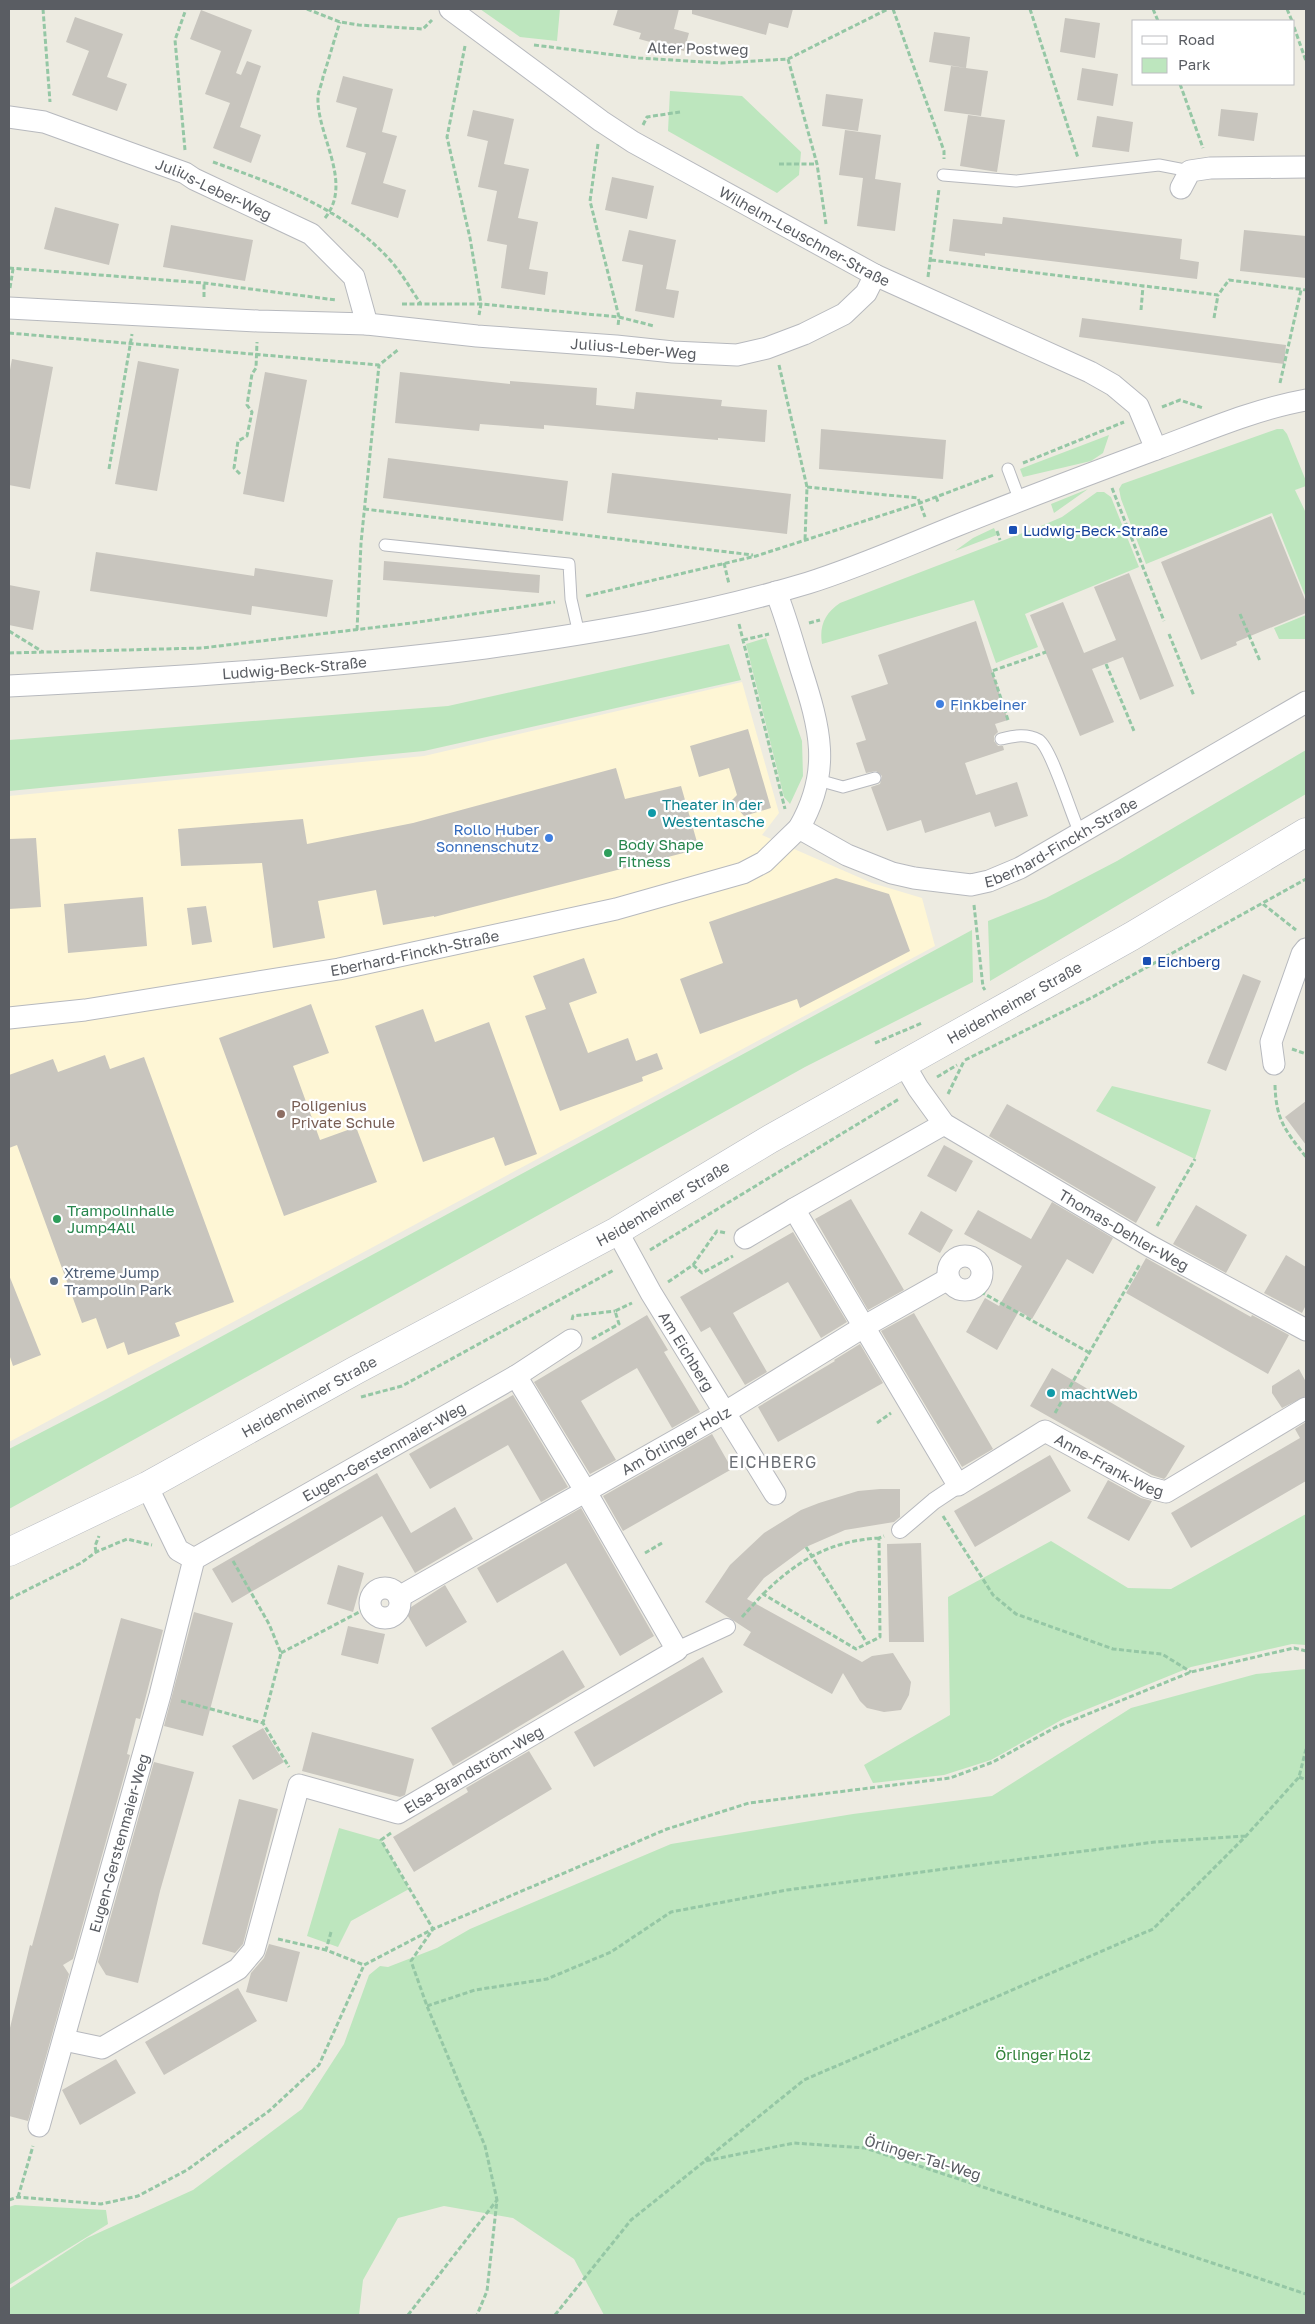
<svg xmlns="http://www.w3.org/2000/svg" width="1315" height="2324" font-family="'Golos Text',sans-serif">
<rect width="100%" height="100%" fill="#edebe1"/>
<path fill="#fef6d5" d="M742 682 779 813 762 835 872 883 922 898 935 946 9 1442V796L424 756Z"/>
<path fill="#bde6be" d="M480 9H560L557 41 520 37Z
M670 91 742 96 801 152 799 175 777 193 668 131Z
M1277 429H1283L1287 434 1306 481V486L1295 490 1306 513V598L1272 513 1146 564 1121 499 1119 489 1122 484Z
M1109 435 1103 453 1091 461 1023 477 1020 469Z
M1088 489 1054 513 1051 504Z
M1097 492H1104L1111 497 1139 567 1025 614 1038 647 996 663 974 600 822 644C819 626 825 613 840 603L1041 526 1062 517Z
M994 528 997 535 955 551 973 538Z
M1306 615V639H1279L1274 628Z
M766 638 802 741 803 776 790 804 784 797 746 644Z
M729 644 741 680 424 751 9 791V740L448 706Z
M1306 750V794L990 981 988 921 1046 898 1117 861Z
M972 930 973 982 805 1067 9 1509V1449L106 1399Z
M1112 1086 1211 1110 1195 1159 1096 1111Z
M1306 1514V1645L1292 1644 1191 1667 1063 1719 991 1760 944 1775 873 1783 864 1765 950 1715 948 1597 1051 1541 1128 1588 1171 1589Z
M1306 1669V2315H604L574 2259 513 2218 444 2206 398 2218 363 2280 359 2315H9V2289L87 2238 193 2190 302 2109 344 2044 369 1975 380 1966 388 1967 437 1948 470 1929 671 1844 853 1814 992 1796 1131 1708 1256 1674Z
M339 1828 381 1840 409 1889 351 1921 338 1947 307 1936Z
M15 2205 106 2210 108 2224 9 2285V2207Z"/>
<path fill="#c8c5be" d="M618 9H679L674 29 689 33 684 51 639 39 641 33 613 25Z
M692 9H793L788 28 769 23 766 35 692 14Z
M201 10 252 30 236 73 241 75 247 61 261 66 240 127 261 135 251 163 213 148 230 103 205 94 221 51 190 39Z
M75 17 123 34 107 77 127 84 117 111 72 95 89 51 66 42Z
M1065 18 1100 23 1095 58 1060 52Z
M934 32 970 37 966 68 929 62Z
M951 66 988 71 981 116 944 111Z
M1082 68 1118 74 1113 106 1077 100Z
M343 76 393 89 382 132 397 136 383 183 406 190 398 218 351 204 366 153 346 147 357 108 336 102Z
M826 94 863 99 858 131 822 126Z
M1221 109 1258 113 1254 141 1218 136Z
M473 110 514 119 504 164 529 169 518 218 538 222 529 269 548 272 545 295 501 288 507 245 487 241 497 191 478 187 488 141 467 136Z
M968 115 1005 120 997 172 960 166Z
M1097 116 1133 122 1129 152 1092 147Z
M845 130 881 135 875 179 901 183 895 231 857 226 863 178 839 175Z
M612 177 654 186 647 219 605 210Z
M55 207 119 224 109 265 44 249Z
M1003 217 1182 239 1180 259 1199 262 1197 279 985 253V256L949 251 953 219 1002 224Z
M171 225 253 240 245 281 163 267Z
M629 230 676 240 666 289 679 291 674 318 635 311 643 265 622 261Z
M1244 230 1306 236V278L1240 271Z
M1082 318 1286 345 1284 364 1079 337Z
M12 359 53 367 30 489 9 485V375Z
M138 361 179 369 157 491 115 484Z
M265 372 307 380 284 502 243 494Z
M400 372 510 384V381L597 388 596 405 634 409 636 392 722 400 721 406 767 410 765 442 718 438V440L544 425V429L480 424 479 431 395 423Z
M821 429 946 440 943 479 819 469Z
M388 458 568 481 563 521 383 498Z
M612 473 791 494 787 534 607 513Z
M1271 516 1306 602V613L1236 642 1237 645 1201 660 1161 562Z
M96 552 254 576 255 568 333 580 327 617 252 606 251 615 90 591Z
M384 561 540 575 539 593 383 580Z
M1129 573 1174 686 1140 700 1123 657 1092 669 1114 722 1080 736 1030 615 1063 602 1084 653 1116 640 1094 587Z
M9 585 40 591 33 630 9 625Z
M976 621 1008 720 995 724 998 732 994 736V741L998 746H1003L1004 750 965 763 976 795 1017 782 1028 816 995 827 990 812 925 833 921 820 887 831 871 787 880 784 882 776 876 771 866 773 856 743 866 740 851 696 888 684 878 655Z
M748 729 771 808 744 816 731 801 737 795 729 768 699 777 690 746Z
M616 768 625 799 681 786 699 849 434 917V916L383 925 376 890 318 901 325 938 273 948 262 863 181 866 178 829 303 819 307 844 413 823Z
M36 838 41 907 9 909V839Z
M836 878 889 894 910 951 800 1008 797 999 700 1034 680 979 723 963 709 922Z
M143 897 147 946 68 953 64 904Z
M206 906 212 942 192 945 187 908Z
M584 958 597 993 569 1003 588 1053 628 1038 636 1061 657 1053 663 1069 642 1077 643 1081 560 1111 525 1016 546 1009 533 976Z
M1243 974 1261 981 1226 1071 1207 1063Z
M311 1004 329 1053 293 1066 320 1140 356 1127 377 1182 284 1216 219 1038Z
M423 1009 435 1042 489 1022 537 1154 505 1166 494 1137 423 1162 375 1026Z
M105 1055 110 1069 144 1057 234 1302 175 1323 180 1336 128 1355 124 1342 107 1349 96 1318 82 1323 17 1145 9 1148V1075L53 1059 58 1072Z
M1306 1101V1145L1285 1117Z
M1007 1104 1156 1187 1136 1223 989 1136Z
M944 1145 973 1161 956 1192 927 1176Z
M851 1199 904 1290 868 1310 815 1219Z
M1052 1202 1113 1238 1093 1274 1067 1259 1032 1319 1019 1311 997 1350 966 1332 985 1298 999 1306 1022 1266 964 1234 978 1210 1031 1239Z
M1196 1205 1247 1235 1226 1273 1173 1244Z
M921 1211 953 1230 940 1253 908 1234Z
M793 1232 847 1322 821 1338 788 1282 733 1313 767 1372 745 1385 710 1327 701 1332 680 1297Z
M1286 1255 1306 1267V1305L1302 1313 1264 1293Z
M1146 1258 1251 1317 1252 1315 1289 1335 1268 1374 1126 1293Z
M9 1275 41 1355 13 1366 9 1354Z
M914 1313 993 1449 962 1467 881 1331Z
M647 1315 668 1350 664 1352 700 1412 672 1428 637 1368 618 1379 581 1401 616 1460 590 1474 534 1382Z
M860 1344 883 1383 778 1442 758 1407 835 1361 834 1360Z
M1052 1368 1185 1446 1166 1477 1164 1479 1152 1475 1030 1406Z
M1299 1369 1306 1382V1396L1282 1408 1272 1393V1386Z
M513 1395 568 1487 541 1502 508 1445 430 1489 409 1454Z
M1306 1422V1481L1191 1548 1171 1513 1300 1438 1295 1429Z
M712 1434 732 1469 623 1531 603 1496Z
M1050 1455 1071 1491 975 1547 954 1511Z
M377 1473 411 1533 455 1507 473 1539 415 1573 382 1516 232 1603 212 1569Z
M1108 1480 1141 1498 1152 1501 1129 1541 1087 1518Z
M880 1489H900V1517L894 1522 845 1530 806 1547 764 1578 747 1599 862 1662 872 1656 893 1653 911 1682 909 1695 901 1710 884 1712 867 1708 860 1701 843 1673 832 1694 743 1645 751 1632 705 1602 730 1565 764 1533 801 1510 819 1503 858 1491Z
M581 1508 654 1636 620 1656 566 1563 497 1603 477 1568Z
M921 1543 924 1642H889L887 1544Z
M338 1565 364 1573 353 1612 327 1604Z
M445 1585 467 1622 426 1647 405 1611Z
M194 1612 233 1623 203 1736 164 1726Z
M121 1618 163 1630 140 1719 136 1718 127 1754 130 1755 73 1959 63 1965 69 1974 28 2121 9 2116V2032L30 1945 32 1946Z
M348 1626 385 1634 378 1664 341 1655Z
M563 1650 585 1687 453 1766 431 1728Z
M703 1657 723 1692 594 1767 574 1732Z
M263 1728 284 1762 253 1780 232 1746Z
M312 1732 414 1759 405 1795 400 1797 302 1771Z
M529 1751 552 1789 414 1872 393 1837 468 1792 466 1788Z
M154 1762 194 1772 160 1891 138 1983 106 1975 98 1962Z
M239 1799 278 1809 243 1944 235 1953 202 1944Z
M269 1944 300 1952 287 2002 246 1992 251 1973 264 1958Z
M238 1988 257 2021 164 2075 145 2042Z
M116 2059 136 2093 80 2125 62 2090Z"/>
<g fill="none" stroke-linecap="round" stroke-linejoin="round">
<g stroke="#b7b9be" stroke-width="13">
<path id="service" d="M943 175 1016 181 1159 165 1190 171
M1008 469 1020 501
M385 545 569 564 571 599 579 634
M1001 739C1014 736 1026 733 1039 740 1052 749 1071 815 1080 833
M818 780 843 787 875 778"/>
</g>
<g stroke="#b7b9be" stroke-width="18">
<path id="pedestrian" d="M900 1530 934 1501 958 1485
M677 1650 727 1627"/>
</g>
<g stroke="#b7b9be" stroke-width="23">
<g id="minor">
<path id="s1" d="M450 9 601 121 633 142 875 275 1090 372 1113 385 1138 406 1156 449"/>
<path id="s2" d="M9 117 44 122 185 173 194 179 311 234 354 277 367 324"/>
<path d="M1181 188 1190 171 1210 168 1306 167"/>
<path id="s3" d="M9 308 258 321 367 324 477 336 616 346 673 352 737 355 767 348 804 334 844 314 866 293 875 275"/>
<path d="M776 592C786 617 793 643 801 669 820 728 832 771 799 828"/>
<path id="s4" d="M9 686C168 678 327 668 485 648 594 633 702 615 808 583 859 567 908 545 958 525 1025 498 1092 473 1159 448 1207 430 1256 409 1306 400"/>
<path id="s5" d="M9 1018 85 1010 339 969 616 909 743 873 764 862 799 828 847 855 892 873 914 878 971 885 989 881 1020 868 1306 702"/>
<path id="s6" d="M904 1064 918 1088 944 1124 1150 1246 1306 1330"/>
<path d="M1274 1064 1271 1042 1302 954 1306 949"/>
<path id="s7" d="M944 1124 794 1209 958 1485 1045 1431 1147 1487 1166 1492 1306 1408"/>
<path id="s8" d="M617 1231 651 1293 775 1494"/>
<path d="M745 1238 794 1209"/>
<circle cx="965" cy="1273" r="17"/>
<path d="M147 1486 178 1550 194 1559"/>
<circle cx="385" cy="1603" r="15"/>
<path id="s9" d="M399 1597 724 1413 865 1326 948 1279"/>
<path id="s10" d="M64 2040 102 2048 238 1969 254 1950 299 1785 398 1813 677 1650 586 1492 516 1376"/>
<path id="s11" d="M39 2126 160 1695 194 1559 516 1376 571 1340"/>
</g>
</g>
<g stroke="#b7bac0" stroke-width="29">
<g id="secondary">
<path id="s12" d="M9 1552 147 1486 356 1370 617 1231 770 1139 1132 936 1306 832"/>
</g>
</g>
<path stroke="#95c7a5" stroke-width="3" stroke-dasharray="5 2.5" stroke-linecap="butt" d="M43 9 50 102
M307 9 340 22 359 25 423 29 432 20
M893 9 944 151V159
M1030 9 1078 158
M1153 9 1158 21
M1287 9 1292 21
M1294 27 1306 61
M534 45 639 58 721 63 788 59 888 9
M465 46 447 137 470 238 481 304 479 315
M788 59 817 164 826 224
M1180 84 1203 148
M643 125 647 117 680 112
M598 144 590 201 619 317 618 326
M185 150 175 40 186 9
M213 162C277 185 343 208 390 260 402 273 411 290 421 304
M779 164H817
M325 218C354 182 316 135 318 96 319 90 322 83 323 77 329 59 334 40 340 22
M931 260 1218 295 1229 280 1306 290
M9 268 204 283 336 300
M928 277 939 189
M10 288 13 269
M204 297V283
M402 304H481L619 317 654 326
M1141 310 1143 286
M1214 318 1218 295
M9 333 379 365 399 349
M779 365 807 487 805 540
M1280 383 1301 290
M1162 407 1180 400 1203 408
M1023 463 1124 422
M109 469 132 334
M240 474 234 468 238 441 247 436 252 412 247 405 252 374 256 368 257 342
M807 487 918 498 925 517
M1112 488 1164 621
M936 497 938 502
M364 509 753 555
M997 531 1000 540
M724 563 729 584
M586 596 756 556 920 503 994 475
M1240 614 1260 661
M809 623 820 620
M739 624 785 809
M357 630 361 543 379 365
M9 631 43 652
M1169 634 1194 696
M743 640 769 634
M9 653 202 648 412 623 555 602
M1106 664 1134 731
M1008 720 992 671 1046 652
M1263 904 1296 930
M974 905 983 987 985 990
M875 1043 922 1023
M1292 1049 1306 1054
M965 1060 1093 997 1306 879
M937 1077 957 1065
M1275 1085C1276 1120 1285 1130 1306 1157
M948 1094 964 1061
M1157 1226 1195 1159
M650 1250 899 1099
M693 1265 702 1273 733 1256
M668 1282 693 1265 717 1231 726 1233
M974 1288 1088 1352
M572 1320 573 1316 615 1311
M592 1339 619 1324 615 1311 632 1303
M361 1397 402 1386 614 1270
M1055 1413 1140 1264
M877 1423 891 1413
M943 1516 993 1595 1016 1614 1113 1649 1162 1654 1191 1672
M806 1547 867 1643
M96 1552 95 1546 99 1536
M645 1553 662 1543
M233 1561 269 1624 281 1653 263 1723
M763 1594C798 1560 830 1541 879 1538
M9 1599 81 1563 96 1552 127 1539 152 1545
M742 1617 763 1594 856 1649 880 1637 879 1538 884 1536
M281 1653 365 1609 372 1610
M181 1701 263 1723 289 1767
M1299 1777 1306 1780
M391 1833 381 1840 433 1929 411 1961 427 2006 485 2146 497 2200 487 2291 477 2315
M331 1932 326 1950 364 1965
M278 1939 326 1950
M427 2006 475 1990 547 1979 611 1952 671 1912 787 1890 952 1868 1155 1842 1246 1836
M705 2160 804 2080 1153 1929 1246 1836 1299 1777 1306 1749
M18 2197 33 2146
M9 2200 18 2197 101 2204 138 2196 187 2170 269 2111 319 2065 364 1965 433 1929 667 1829 749 1803 950 1778 993 1762 1056 1727 1191 1672 1294 1648 1306 1651
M408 2315 497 2200
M555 2315 631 2220 705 2161 794 2143 865 2148 1306 2294"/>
<use href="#service" stroke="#fff" stroke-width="11"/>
<use href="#pedestrian" stroke="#fff" stroke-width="16"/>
<use href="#minor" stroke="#fff" stroke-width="21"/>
<use href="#secondary" stroke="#fff" stroke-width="28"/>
</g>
<g fill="#1a4fb4" stroke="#fff" stroke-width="2">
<rect x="1008" y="525" width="10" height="10" rx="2.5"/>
<rect x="1142" y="956" width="10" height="10" rx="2.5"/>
</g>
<g fill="#3f7fe0" stroke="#fff" stroke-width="2">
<circle cx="940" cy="704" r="5"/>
<circle cx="549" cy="838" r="5"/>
</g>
<g fill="#0f9aa8" stroke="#fff" stroke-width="2">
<circle cx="652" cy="813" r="5"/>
<circle cx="1051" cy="1393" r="5"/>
</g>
<g fill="#2e9e5b" stroke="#fff" stroke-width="2">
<circle cx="608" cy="853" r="5"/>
<circle cx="57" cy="1219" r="5"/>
</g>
<circle fill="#8d6e63" stroke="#fff" stroke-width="2" cx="281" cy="1114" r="5"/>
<circle fill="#5c6f8a" stroke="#fff" stroke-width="2" cx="54" cy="1281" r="5"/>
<g text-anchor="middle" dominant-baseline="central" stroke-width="4.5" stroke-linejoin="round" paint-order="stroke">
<g font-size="15" fill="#5a5d63" stroke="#fff">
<text transform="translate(698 48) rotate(1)">Alter Postweg</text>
<text stroke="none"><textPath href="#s2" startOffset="218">Julius-Leber-Weg</textPath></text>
<text stroke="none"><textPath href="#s1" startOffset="422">Wilhelm-Leuschner-Straße</textPath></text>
<text stroke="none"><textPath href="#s3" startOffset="626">Julius-Leber-Weg</textPath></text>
<text stroke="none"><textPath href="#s4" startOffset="286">Ludwig-Beck-Straße</textPath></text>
<text stroke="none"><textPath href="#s5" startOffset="1105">Eberhard-Finckh-Straße</textPath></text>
<text stroke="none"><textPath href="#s5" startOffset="411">Eberhard-Finckh-Straße</textPath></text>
<text stroke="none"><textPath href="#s12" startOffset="1146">Heidenheimer Straße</textPath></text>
<text stroke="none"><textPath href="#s12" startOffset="741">Heidenheimer Straße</textPath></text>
<text stroke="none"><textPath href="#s6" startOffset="281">Thomas-Dehler-Weg</textPath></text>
<text stroke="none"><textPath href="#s8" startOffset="139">Am Eichberg</textPath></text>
<text stroke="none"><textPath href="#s12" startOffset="338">Heidenheimer Straße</textPath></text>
<text stroke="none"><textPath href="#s9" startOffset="318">Am Örlinger Holz</textPath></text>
<text stroke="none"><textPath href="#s11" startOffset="806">Eugen-Gerstenmaier-Weg</textPath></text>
<text stroke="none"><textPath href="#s7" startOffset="669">Anne-Frank-Weg</textPath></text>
<text stroke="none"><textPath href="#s10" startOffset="582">Elsa-Brandström-Weg</textPath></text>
<text stroke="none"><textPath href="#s11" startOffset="294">Eugen-Gerstenmaier-Weg</textPath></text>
<text transform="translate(923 2157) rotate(17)">Örlinger-Tal-Weg</text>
</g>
<g font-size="15" fill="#164399" stroke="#fff" text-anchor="start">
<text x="1023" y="530">Ludwig-Beck-Straße</text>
<text x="1157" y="961">Eichberg</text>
</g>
<g font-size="15" fill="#366cbe" stroke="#fff" text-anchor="start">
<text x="950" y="704">Finkbeiner</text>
<text x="539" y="829" text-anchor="end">Rollo Huber<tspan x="539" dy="17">Sonnenschutz</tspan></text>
</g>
<g font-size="15" fill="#0d838f" stroke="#fff" text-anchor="start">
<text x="662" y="804">Theater in der<tspan x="662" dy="17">Westentasche</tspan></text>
<text x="1061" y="1393">machtWeb</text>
</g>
<g font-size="15" fill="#27864d" stroke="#fff" text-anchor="start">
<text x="618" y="844">Body Shape<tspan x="618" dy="17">Fitness</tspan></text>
<text x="67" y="1210">Trampolinhalle<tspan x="67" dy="17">Jump4All</tspan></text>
</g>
<g font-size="15" fill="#785e54" stroke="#fff" text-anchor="start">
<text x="291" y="1105">Poligenius<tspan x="291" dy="17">Private Schule</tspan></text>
</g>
<g font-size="15" fill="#4e5e75" stroke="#fff" text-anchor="start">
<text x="64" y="1272">Xtreme Jump<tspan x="64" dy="17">Trampolin Park</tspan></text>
</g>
<g font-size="15" fill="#318238" stroke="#fff">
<text x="1043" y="2054">Örlinger Holz</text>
</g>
<g font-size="16" letter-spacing="1" fill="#6b6f75" stroke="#fff">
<text x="773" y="1462">EICHBERG</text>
</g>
</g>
<rect width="1315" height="2324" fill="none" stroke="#5a5d63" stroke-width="20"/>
<rect x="1132" y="20" width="162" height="65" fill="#ffffff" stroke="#bdbec1"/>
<rect x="1142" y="36" width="25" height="8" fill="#ffffff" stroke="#bdbec1"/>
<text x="1178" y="45" font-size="15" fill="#5a5d63">Road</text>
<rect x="1142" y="58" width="25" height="15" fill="#bde6be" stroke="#bdbec1"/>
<text x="1178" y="70" font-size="15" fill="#5a5d63">Park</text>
</svg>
